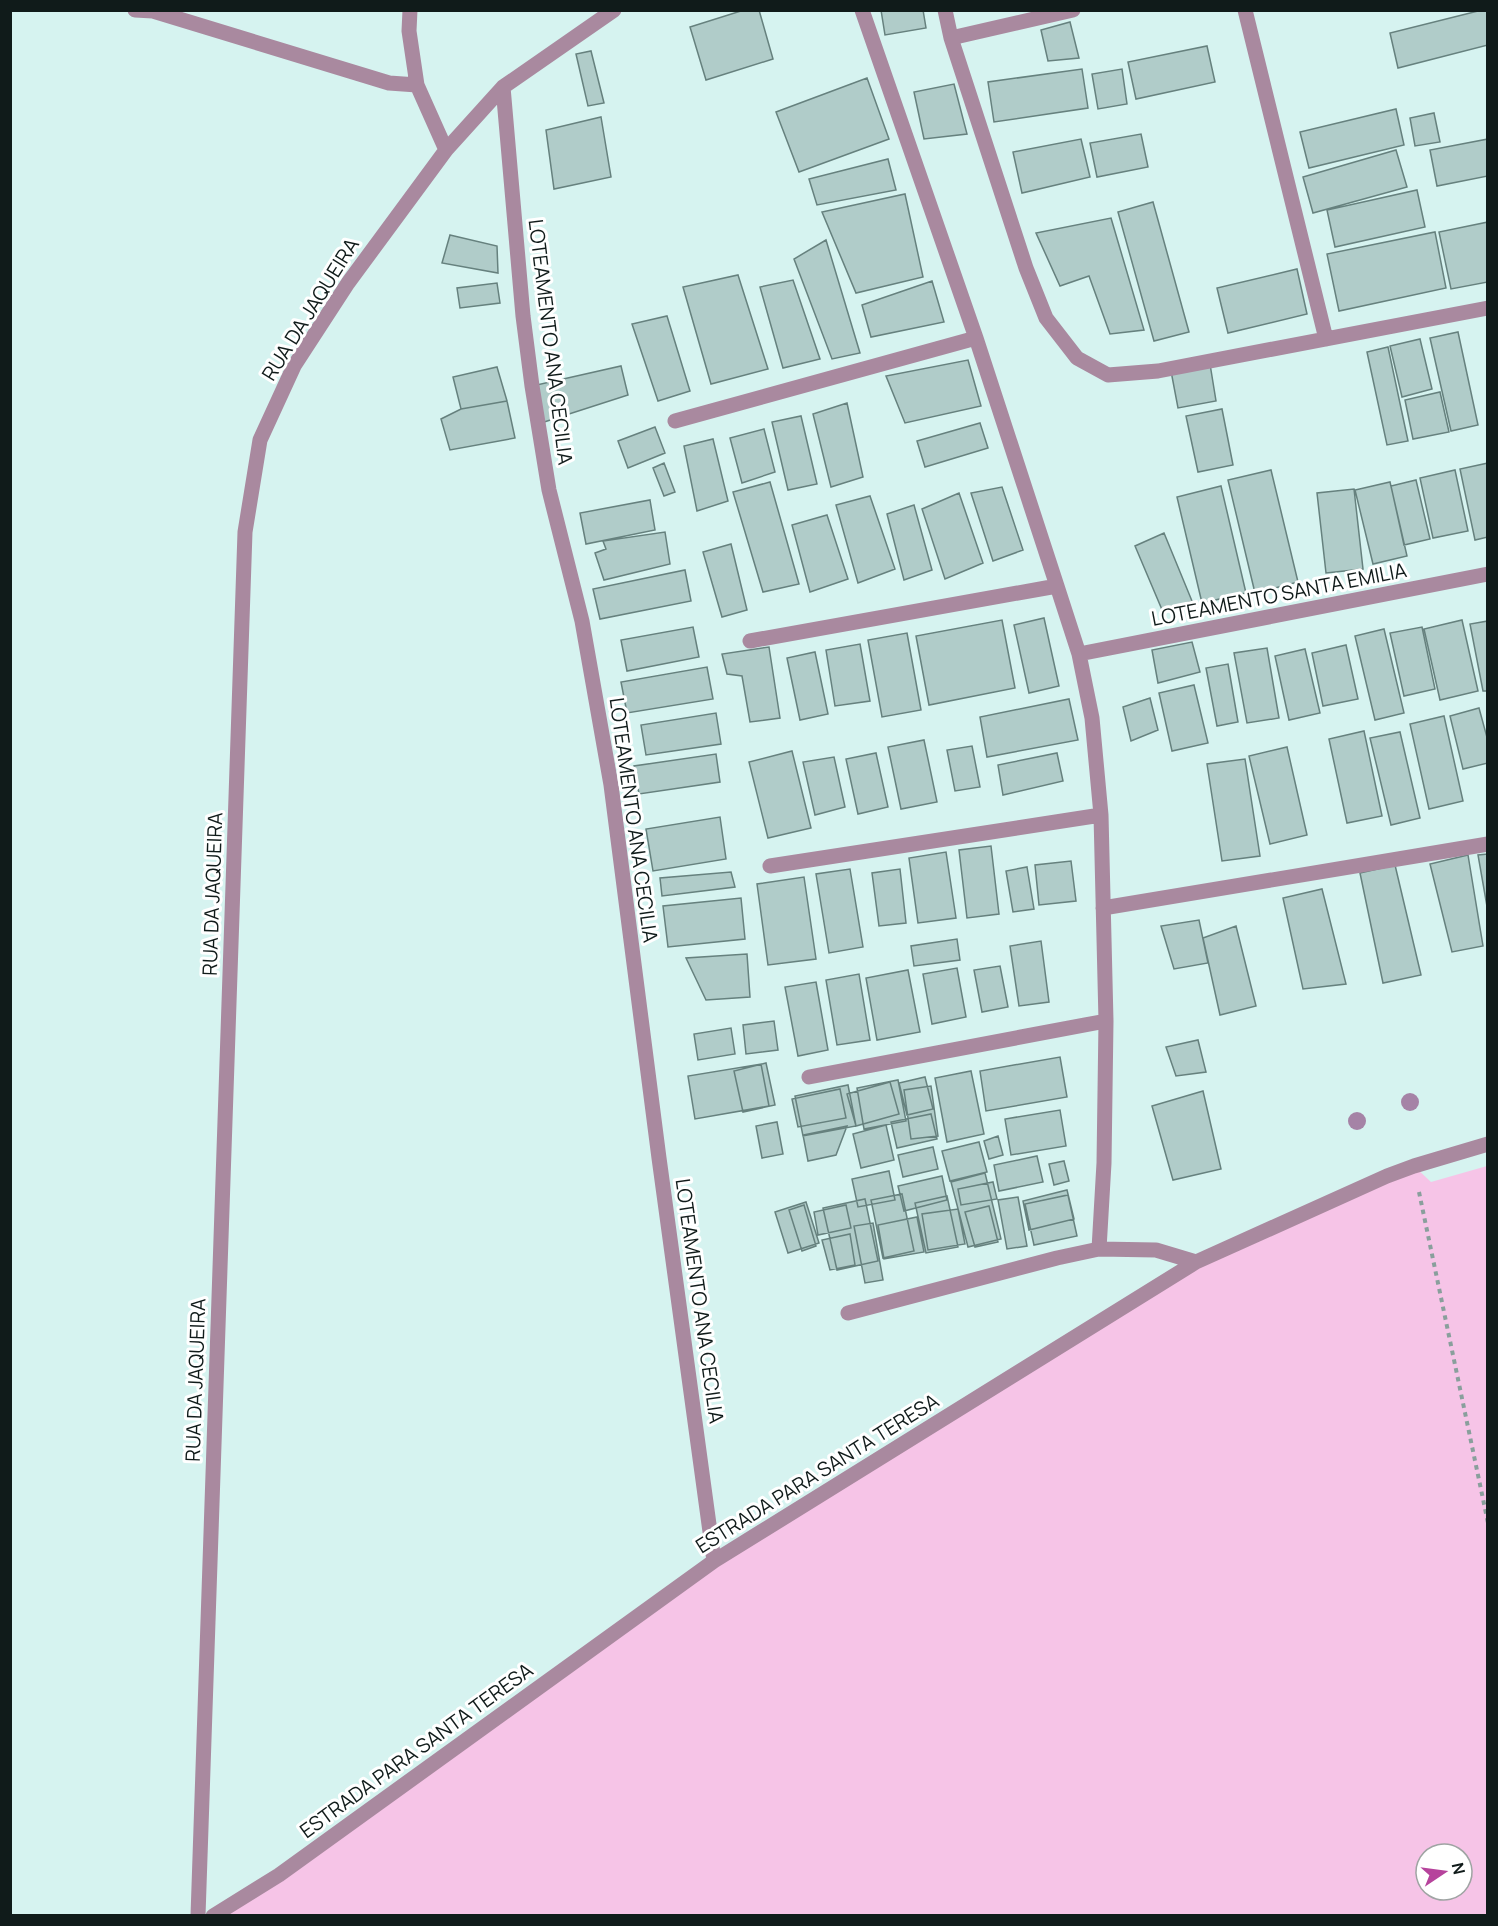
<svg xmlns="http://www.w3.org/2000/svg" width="1498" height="1926" font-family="Manrope,sans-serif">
<rect width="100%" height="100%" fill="#d6f3f0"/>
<path fill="#f6c4e7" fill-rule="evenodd" d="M1414 1166 1431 1182 1487 1166V1915L213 1916 714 1561 1196 1262ZM1426 1854H1462V1890H1426Z"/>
<path fill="#b0ccc9" stroke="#66817e" stroke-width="1.5" d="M744 10H759L773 59 706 80 690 27Z
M881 10H923L926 28 885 35Z
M1482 10H1488V45L1398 68 1390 33Z
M1070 22 1079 58 1048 61 1041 30Z
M1207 46 1215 82 1136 99 1128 62Z
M591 51 604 103 588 106 576 54Z
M1082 69 1088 108 994 122 988 82Z
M1122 69 1127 104 1098 109 1092 74Z
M867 78 889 139 799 172 776 112Z
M954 84 967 134 924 139 914 92Z
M1396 109 1404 145 1309 168 1300 132Z
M1434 113 1440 142 1415 146 1410 118Z
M601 117 611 177 554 189 546 130Z
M1141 134 1148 167 1097 177 1090 143Z
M1081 139 1090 177 1022 193 1013 152Z
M1488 139V176L1437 186 1430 150Z
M1396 150 1407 187 1313 213 1303 177Z
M888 159 896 190 817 205 809 179Z
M1417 190 1425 227 1335 247 1327 210Z
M905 194 923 277 856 293 822 212Z
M1153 202 1189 332 1154 341 1118 212Z
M1111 218 1144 330 1110 334 1089 276 1060 286 1036 233Z
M1488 222V282L1451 289 1439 232Z
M1435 232 1446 288 1339 311 1327 254Z
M450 235 497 246 498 273 442 263Z
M826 240 860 353 832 359 794 259Z
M1297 269 1307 314 1228 333 1217 288Z
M738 275 768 369 711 384 683 287Z
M793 280 820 359 783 368 760 287Z
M932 281 944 322 871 337 862 305Z
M497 283 500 303 460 308 457 288Z
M667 316 690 391 658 401 632 324Z
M1458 332 1478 425 1451 431 1430 338Z
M1420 339 1432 389 1402 397 1390 346Z
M1388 347 1408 441 1387 445 1367 352Z
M968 360 981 406 905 423 886 376Z
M1210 364 1216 401 1178 408 1171 371Z
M621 366 628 395 538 424 532 386Z
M497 367 507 401 461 409 453 377Z
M1440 392 1449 432 1413 439 1405 400Z
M507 401 515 438 450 450 441 419 461 409Z
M847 403 863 477 831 487 813 414Z
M1222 409 1233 465 1198 472 1186 416Z
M801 416 817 484 788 490 772 422Z
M980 423 988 448 925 467 917 441Z
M655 427 665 453 628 468 618 441Z
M764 429 775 472 742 483 730 438Z
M713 439 728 501 697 511 684 446Z
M664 463 675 492 664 496 653 468Z
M1488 463V537L1475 540 1460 469Z
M1271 470 1298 582 1255 593 1228 480Z
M1455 470 1468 531 1433 538 1420 478Z
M1416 480 1430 539 1404 545 1391 486Z
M770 482 799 584 763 592 733 492Z
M1390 482 1407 556 1373 564 1355 490Z
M1221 486 1246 593 1202 603 1177 497Z
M1002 487 1023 550 993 561 971 493Z
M1354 489 1363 569 1326 573 1317 493Z
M959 493 983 563 945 579 922 509Z
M870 496 895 569 858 583 836 505Z
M650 500 655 530 586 544 580 513Z
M914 505 932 570 904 580 887 514Z
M827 515 848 579 810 592 792 525Z
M665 532 670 564 604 580 595 553 606 549 603 541Z
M1164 533 1192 601 1163 612 1135 546Z
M731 544 747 610 722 617 703 552Z
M685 570 691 601 600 619 593 589Z
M1044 618 1059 686 1029 693 1014 625Z
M1002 620 1015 688 929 705 916 636Z
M1462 620 1478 691 1440 700 1424 629Z
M1488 621V691H1483L1470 624Z
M693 627 699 657 627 671 621 640Z
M1422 627 1435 689 1404 696 1390 633Z
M1384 629 1404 713 1375 720 1355 636Z
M907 633 921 710 882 717 868 640Z
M1192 642 1200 672 1158 683 1152 650Z
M860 644 870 701 835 706 826 650Z
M1346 645 1358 699 1323 706 1312 653Z
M769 647 780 718 750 722 742 676 727 674 722 654Z
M1267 648 1279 718 1247 723 1234 653Z
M1305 649 1320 713 1289 720 1275 656Z
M815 652 828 714 800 720 787 658Z
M1228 664 1238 722 1217 726 1206 668Z
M707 667 713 699 627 713 621 682Z
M1194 685 1208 743 1172 751 1159 693Z
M1150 698 1158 730 1131 741 1123 707Z
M1069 699 1078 740 987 757 980 717Z
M1479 708 1488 741V763L1463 769 1450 716Z
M716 713 721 744 646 755 641 725Z
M1444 716 1463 801 1429 809 1410 724Z
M1364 731 1382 816 1347 823 1329 739Z
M1400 732 1420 818 1391 825 1370 738Z
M924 740 937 802 901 809 888 747Z
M972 746 980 787 955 791 947 750Z
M1287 747 1307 835 1270 844 1249 756Z
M792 751 811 828 768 838 749 762Z
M876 753 888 807 858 814 846 759Z
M1057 753 1063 781 1003 795 998 765Z
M716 754 720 782 639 794 634 766Z
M834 757 845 807 815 815 803 762Z
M1245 759 1260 856 1222 861 1207 764Z
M720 817 726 859 653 871 646 829Z
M991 846 999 914 967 918 959 850Z
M946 852 956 918 918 923 909 858Z
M1488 854V912L1478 855Z
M1468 855 1483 946 1452 952 1430 864Z
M1071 861 1076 901 1039 905 1035 865Z
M1395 865 1421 975 1383 983 1360 873Z
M1027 867 1034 909 1013 912 1006 871Z
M850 869 863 947 829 953 816 874Z
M900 869 906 923 879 926 872 873Z
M731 872 735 887 662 896 660 878Z
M804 877 816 959 768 965 757 884Z
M1322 889 1346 984 1303 989 1283 898Z
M741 898 745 939 668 947 663 906Z
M1199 920 1208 963 1174 969 1161 926Z
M1236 926 1256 1006 1220 1015 1203 938Z
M957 939 960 960 914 966 911 946Z
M1041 941 1049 1002 1019 1006 1010 946Z
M747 954 750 997 706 1000 686 958Z
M1000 966 1008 1007 982 1012 974 970Z
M957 968 966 1017 932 1024 923 974Z
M908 970 920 1032 877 1040 866 978Z
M859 974 870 1040 837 1045 826 980Z
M816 982 828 1050 798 1056 785 987Z
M774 1021 778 1050 746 1054 743 1025Z
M731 1028 735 1054 698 1060 694 1034Z
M1198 1040 1206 1072 1176 1076 1166 1047Z
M1060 1057 1067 1097 986 1111 980 1071Z
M766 1063 775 1105 743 1112 734 1071Z
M761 1064 769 1106 695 1119 688 1076Z
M971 1071 984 1134 947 1142 935 1078Z
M925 1077 933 1109 907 1115 899 1083Z
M898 1080 906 1121 864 1129 857 1088Z
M890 1082 899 1114 856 1126 847 1094Z
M848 1085 856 1126 803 1136 795 1096Z
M931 1086 938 1136 911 1139 904 1090Z
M840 1089 846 1118 798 1127 792 1099Z
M1203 1091 1221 1169 1173 1180 1152 1106Z
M1060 1110 1066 1146 1011 1155 1005 1119Z
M931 1114 937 1139 897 1148 891 1122Z
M777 1122 783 1154 762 1158 756 1126Z
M886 1125 894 1160 861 1168 853 1134Z
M847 1126 836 1155 808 1161 803 1135Z
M998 1136 1003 1155 989 1159 984 1141Z
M979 1142 987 1172 950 1181 942 1151Z
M933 1147 938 1169 903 1177 898 1155Z
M1037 1156 1043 1182 999 1191 994 1165Z
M1064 1161 1069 1181 1054 1185 1049 1164Z
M889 1171 895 1200 858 1207 852 1179Z
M985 1173 1001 1239 968 1247 951 1182Z
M942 1176 947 1200 904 1211 898 1186Z
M993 1182 997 1199 961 1205 958 1189Z
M1067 1190 1074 1219 1029 1230 1023 1201Z
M902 1194 914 1251 883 1258 871 1200Z
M1068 1195 1077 1236 1034 1245 1025 1204Z
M947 1196 958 1247 926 1253 915 1203Z
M1018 1197 1027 1246 1007 1249 998 1200Z
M865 1199 878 1261 837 1270 823 1208Z
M806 1202 819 1243 788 1253 775 1212Z
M804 1205 816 1246 802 1251 789 1210Z
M846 1205 851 1228 818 1235 814 1212Z
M989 1206 998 1242 975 1247 965 1212Z
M958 1209 965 1244 928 1250 922 1214Z
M917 1217 924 1252 884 1259 878 1225Z
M873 1223 883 1280 865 1283 854 1226Z
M850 1234 855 1265 830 1270 822 1240Z"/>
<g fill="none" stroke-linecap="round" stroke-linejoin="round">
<path stroke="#899f9c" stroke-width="4" stroke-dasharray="4.5 4.5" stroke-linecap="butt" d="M1419 1192 1488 1523"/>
<path stroke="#a9899f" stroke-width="15" d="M135 10 153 11 389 83 417 85
M410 10 409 31 417 85 446 150
M862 10 976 338 1057 586 1079 654 1092 718 1101 815 1106 1021 1104 1163 1099 1249
M945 10 951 38 1026 268 1046 318 1077 358 1108 375 1158 371 1488 308
M1245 10 1326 339
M951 38 1073 10
M503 87 523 316 532 386 549 490 582 621 611 785 659 1158 714 1561
M675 421 976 338
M750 641 1057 586
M1079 654 1488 574
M770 866 1101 815
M1103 908 1488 844
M809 1077 1106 1021
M848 1313 1057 1258 1099 1249 1156 1250 1196 1262
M198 1916 245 532 260 440 294 366 348 283 446 150 503 87 614 10
M213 1916 279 1875 714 1561 1196 1262 1387 1176 1414 1166 1488 1144"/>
</g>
<g fill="#a583a6">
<circle cx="1410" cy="1102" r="9"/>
<circle cx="1357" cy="1121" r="9"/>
</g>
<g text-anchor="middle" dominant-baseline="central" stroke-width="6" stroke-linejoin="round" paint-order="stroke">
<g font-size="20" fill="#101b1a" stroke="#fff">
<text transform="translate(310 309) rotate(-58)">RUA DA JAQUEIRA</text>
<text transform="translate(551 342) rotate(83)">LOTEAMENTO ANA CECILIA</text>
<text transform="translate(1279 594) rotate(-11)">LOTEAMENTO SANTA EMILIA</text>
<text transform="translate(634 820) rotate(82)">LOTEAMENTO ANA CECILIA</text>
<text transform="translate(212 894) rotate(-88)">RUA DA JAQUEIRA</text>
<text transform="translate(700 1301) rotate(82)">LOTEAMENTO ANA CECILIA</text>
<text transform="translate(195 1380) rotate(-88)">RUA DA JAQUEIRA</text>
<text transform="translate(817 1473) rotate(-32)">ESTRADA PARA SANTA TERESA</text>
<text transform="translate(416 1750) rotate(-36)">ESTRADA PARA SANTA TERESA</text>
</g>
</g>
<rect width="1498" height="1926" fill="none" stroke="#101b1a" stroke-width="24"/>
<g transform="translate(1444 1872) rotate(77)"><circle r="28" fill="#ffffff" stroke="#9fa4a3" stroke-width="1.5"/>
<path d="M0-4.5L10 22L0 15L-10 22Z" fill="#b6439c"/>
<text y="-9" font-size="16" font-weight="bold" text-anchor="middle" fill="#101b1a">N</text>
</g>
</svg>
